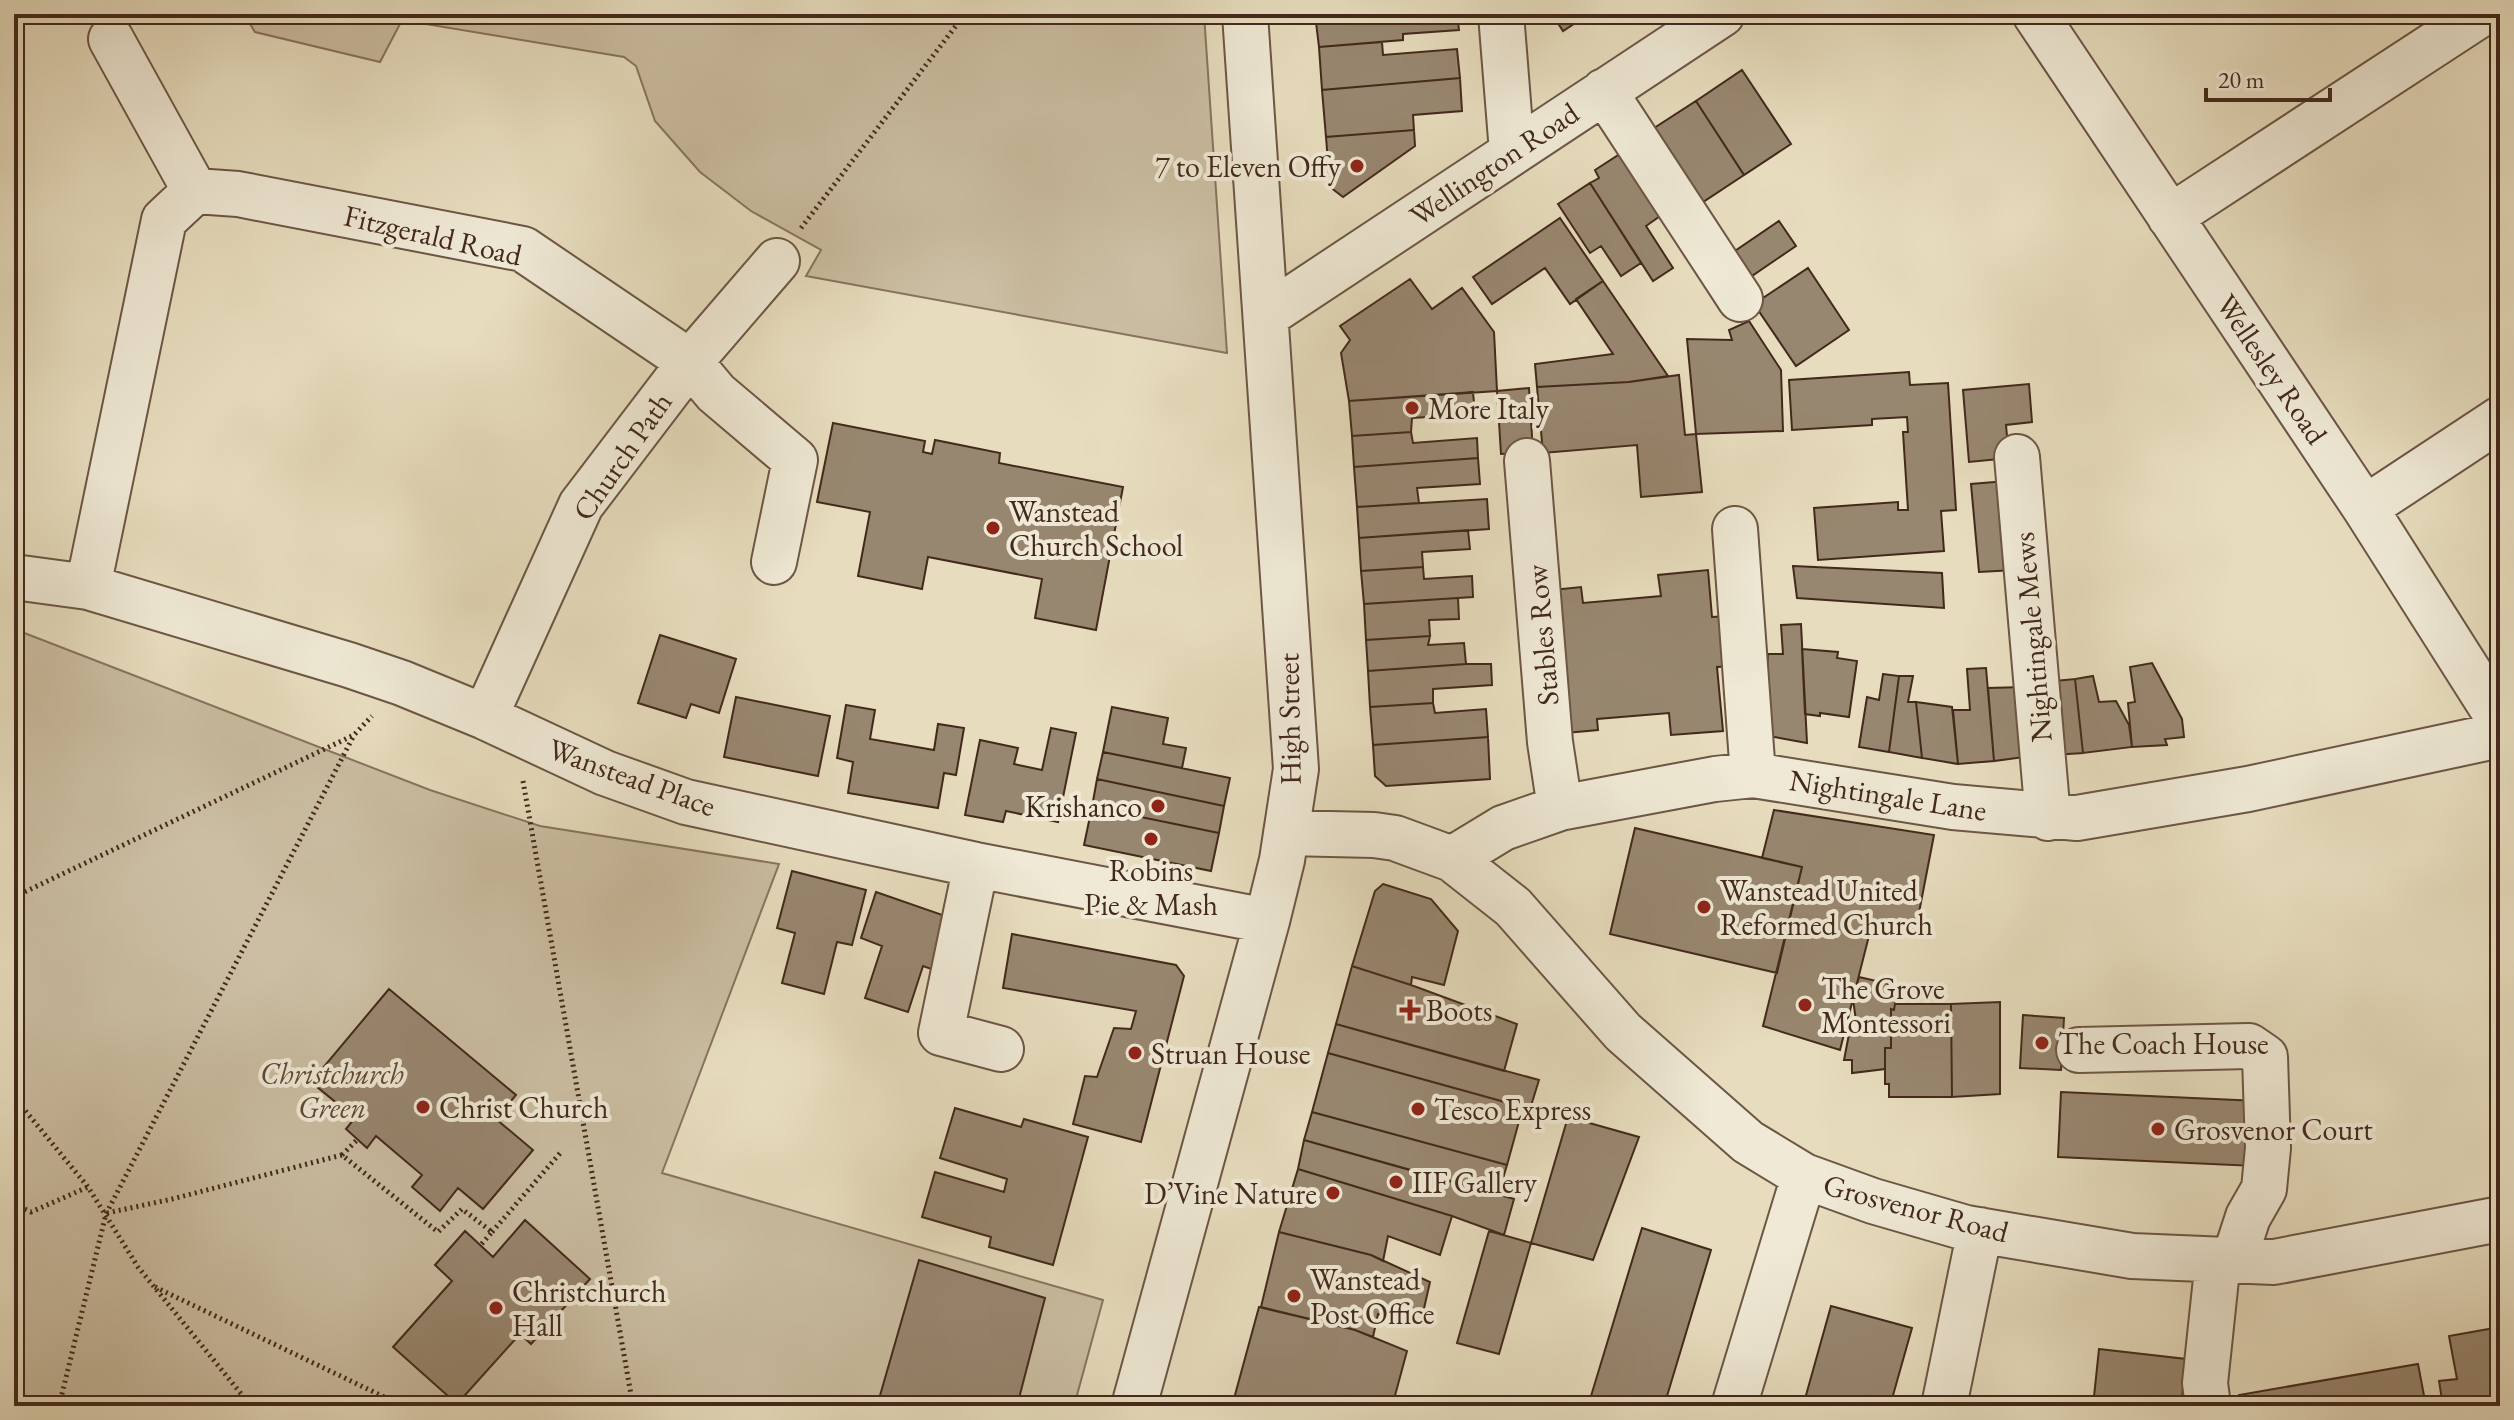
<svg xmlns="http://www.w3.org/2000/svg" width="2514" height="1420" font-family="'EB Garamond',serif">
<rect width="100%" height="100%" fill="#e7ddbe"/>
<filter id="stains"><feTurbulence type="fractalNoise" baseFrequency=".0025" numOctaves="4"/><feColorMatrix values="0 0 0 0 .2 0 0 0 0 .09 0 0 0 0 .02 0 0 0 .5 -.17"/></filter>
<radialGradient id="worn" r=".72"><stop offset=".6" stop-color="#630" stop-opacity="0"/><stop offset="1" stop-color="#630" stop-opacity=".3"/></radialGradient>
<path fill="#cbbea2" stroke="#87745f" stroke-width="2" d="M244 14H1204L1227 353 806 276 821 250 751 211 700 172 655 121 636 66 624 57 402 20 380 62 255 32Z
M14 629 430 790 540 826 779 864 662 1173 1103 1300 1074 1406H14Z"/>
<path fill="#988770" stroke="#43291c" stroke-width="2" d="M1315 14H1457L1459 30 1403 34V40L1319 47Z
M1552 14H1589L1563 31Z
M1382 42 1383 55 1457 49 1460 78 1322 90 1319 47Z
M1742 70 1791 144 1744 175 1696 101Z
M1460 78 1462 111 1413 115 1414 130 1326 137 1322 90Z
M1696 101 1744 175 1697 206 1648 132Z
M1414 130 1415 146 1343 197 1330 187 1326 137Z
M1623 152 1663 214 1646 226 1673 268 1653 281 1590 183 1599 178 1595 170Z
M1590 183 1641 263 1621 276 1601 246 1590 253 1558 204Z
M1560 218 1603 281 1570 304 1545 268 1492 304 1473 277Z
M1779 221 1796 246 1746 280 1729 255Z
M1808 268 1849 330 1796 366 1754 304Z
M1410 279 1432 309 1462 288 1494 332 1497 391 1349 401 1341 353 1350 340 1340 326Z
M1603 281 1668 376 1629 382 1537 387 1535 364 1613 354 1576 299Z
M1749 321 1781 370 1783 431 1696 434 1687 339 1732 340 1729 330Z
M1909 372 1910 385 1948 383 1956 510 1941 511 1944 551 1818 560 1814 508 1898 502V510H1908L1903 432H1908L1907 417 1872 419V425L1792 430 1789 380Z
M1679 375 1685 435 1696 434 1702 492 1641 497 1637 445 1543 453 1537 387 1629 382Z
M2029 384 2032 422 2006 425 2009 458 1969 462 1963 390Z
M1529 388 1531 420 1499 422 1497 391Z
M1473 392 1475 414 1412 418 1411 432 1352 436 1349 401Z
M1531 420 1533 452 1501 454 1499 422Z
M833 423 925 441 923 452 932 454 935 440 1000 453 999 463 1123 487 1096 630 1035 618 1042 579 928 557 922 589 858 576 870 512 817 502Z
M1411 432 1413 443 1477 438 1478 458 1354 467 1352 436Z
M1478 458 1480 484 1417 488 1419 503 1357 507 1354 467Z
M2006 481 2015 570 1979 572 1971 484Z
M1487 499 1489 529 1359 538 1357 507Z
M1468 530 1470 549 1422 552 1423 567 1361 571 1359 538Z
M1793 566 1942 573 1944 608 1797 598Z
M1423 567 1424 579 1472 576 1473 597 1364 604 1361 571Z
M1708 570 1712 617 1730 616 1734 666 1717 667 1723 731 1671 735 1669 713 1597 719 1598 730 1566 733 1553 590 1581 587 1583 603 1661 596 1658 575Z
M1458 598 1459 619 1429 620 1430 636 1366 640 1364 604Z
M1801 624 1807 743 1763 735 1768 654H1783L1781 625Z
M660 635 736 659 719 713 691 704 686 718 638 703Z
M1430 636 1428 645 1464 643 1466 664 1368 671 1366 640Z
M1802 649 1838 652 1837 658 1857 661 1849 717 1820 713V716L1805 714Z
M2152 663 2182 719 2184 737 2165 739 2167 745 2132 747 2128 703 2135 702 2130 667Z
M1466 664H1491L1492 685 1433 689V703L1370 707 1368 671Z
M1986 668 1994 761 1958 764 1953 710H1970L1967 669Z
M1883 674 1899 676 1889 752 1859 747 1867 697 1879 700Z
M1899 676H1913L1908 702H1916L1922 758 1889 752Z
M2093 676 2099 702 2116 701 2129 725 2132 747 2083 753 2075 679Z
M2075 679 2083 753 2053 755 2055 681Z
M2024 687 2032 756 1994 761 1988 688Z
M736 697 830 716 818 776 724 757Z
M1916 702 1952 707 1958 764 1922 758Z
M1433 703 1435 713 1486 709 1488 737 1373 745 1370 707Z
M846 705 875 710 870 739 934 750 938 724 964 728 956 775 944 773 938 808 848 793 853 762 837 758Z
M1112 707 1168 718 1163 744 1186 748 1182 768 1103 752Z
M1051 728 1076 733 1058 822 1006 811 1003 822 965 815 980 740 1018 748 1014 764 1042 770Z
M1488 737 1490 779 1386 786 1375 776 1373 745Z
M1103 752 1230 778 1224 806 1097 779Z
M1097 779 1224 806 1219 833 1092 807Z
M1092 807 1219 833 1211 871 1084 845Z
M1774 810 1934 835 1916 928 1873 920 1840 1050 1763 1026 1802 867 1762 858Z
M1635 828 1802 867 1777 973 1610 934Z
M792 871 866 890 852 945 837 942 824 994 782 983 795 933 777 928Z
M1383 884 1431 899 1458 931 1444 985 1412 977 1411 985 1352 966 1375 891Z
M876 892 954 919 937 971 923 966 908 1012 865 998 882 946 861 938Z
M1012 934 1176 965 1184 976 1141 1142 1073 1124 1085 1076 1097 1077 1114 1028 1131 1029 1136 1011 1003 988Z
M1352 966 1411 985 1517 1024 1504 1071 1336 1024Z
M1859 977 1898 986 1894 1010 1891 1009V1048H1885V1069L1852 1073V1060H1844L1850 1029 1857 1028 1853 999Z
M389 989 516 1095 496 1119 533 1150 483 1209 458 1188 440 1211 412 1187 422 1175 376 1136 367 1148 346 1129 355 1118 311 1082Z
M2000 1002V1094L1952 1097 1951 1004Z
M1895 1004H1951L1952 1097H1889V1084H1885V1048H1891V1009L1894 1010Z
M2023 1015 2064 1018 2061 1070 2020 1068Z
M1336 1024 1539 1080 1530 1109 1328 1053Z
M1328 1053 1523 1107 1507 1165 1312 1112Z
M2061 1092 2258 1101 2255 1166 2058 1157Z
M955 1108 1021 1127 1024 1119 1088 1137 1053 1265 989 1247 991 1237 922 1217 935 1172 1004 1192 1007 1179 940 1158Z
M1312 1112 1507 1165 1498 1195 1304 1140Z
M1568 1117 1639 1137 1593 1260 1531 1243Z
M1304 1140 1514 1199 1504 1235 1452 1216 1298 1169Z
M1298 1169 1452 1216 1440 1255 1388 1236 1383 1261 1371 1255 1279 1232Z
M525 1220 590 1279 531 1344 520 1334 457 1404 393 1347 452 1281 435 1265 465 1231 493 1257Z
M1642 1228 1711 1250 1664 1406H1588Z
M1489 1231 1531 1243 1499 1354 1457 1343Z
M1279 1232 1371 1255 1430 1282 1420 1326 1378 1314 1373 1337 1355 1330 1261 1307Z
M919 1260 1045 1298 1017 1406H877Z
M1831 1306 1912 1328 1890 1406H1803Z
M1259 1307 1355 1330 1407 1351 1393 1403 1371 1396 1369 1406H1232Z
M2500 1327V1406H2443L2439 1381 2457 1379 2449 1336Z
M2099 1349 2186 1359 2181 1406H2093Z
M2418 1364 2426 1406H2241L2239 1395Z"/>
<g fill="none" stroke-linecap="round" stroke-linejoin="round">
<g stroke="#6c5644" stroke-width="48">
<path id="minor" d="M1501 14 1512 152
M2035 14 2365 508 2497 716 2500 729
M111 39 195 191
M1604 91 1740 299
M2170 217 2481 14
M1267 315 1722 14
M2017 457 2048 818
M1527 461 1550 742 1560 808
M2365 508 2500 419
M1735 529 1753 775
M14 577 88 587 349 665 402 683 485 717 605 773 686 802 976 865 1267 921
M88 587 164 220 195 191 238 194 523 249 690 362 716 393 795 460 774 562
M485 717 581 505 690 362 777 261
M1286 833 1374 835 1395 838 1452 859 1513 907 1623 1032 1748 1142 1804 1176 1873 1201 1966 1228 2132 1256 2274 1262 2500 1219
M1452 859 1503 828 1560 808 1715 779 1753 775 1953 807 2077 818 2248 789 2500 735
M976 865 941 1033 1001 1049
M2079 1050 2249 1046 2265 1057 2268 1148 2264 1189 2248 1217 2234 1260
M1134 1406 1267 921 1282 860 1296 769 1245 14
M1734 1406 1804 1176
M1944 1406 1980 1230
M2208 1406 2205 1383 2218 1260"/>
</g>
<path stroke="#43291c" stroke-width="5" stroke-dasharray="2 4" stroke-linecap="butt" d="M801 228 965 14
M523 781 633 1406
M14 897 354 735 372 716
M14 1097 88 1187 138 1267 251 1406
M342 1155 358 1139
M14 1204 31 1212 88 1187
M107 1213 172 1199 342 1155 438 1232 462 1209 492 1232 480 1246
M492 1232 561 1152
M155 1287 403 1406
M59 1406 106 1214 354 735"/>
<use href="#minor" stroke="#efe9d5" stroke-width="44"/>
</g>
<g fill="#8f2418" stroke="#efe9d5" stroke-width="3">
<circle cx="1357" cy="166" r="8"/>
<circle cx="1412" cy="408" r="8"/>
<circle cx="993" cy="528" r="8"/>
<circle cx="1158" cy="806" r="8"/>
<circle cx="1151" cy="839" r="8"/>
<circle cx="1704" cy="907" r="8"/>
<circle cx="1805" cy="1005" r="8"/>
<path d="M1406 998h8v8h8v8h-8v8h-8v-8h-8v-8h8z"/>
<circle cx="2042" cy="1043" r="8"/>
<circle cx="1135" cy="1053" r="8"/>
<circle cx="423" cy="1107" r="8"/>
<circle cx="1418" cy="1109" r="8"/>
<circle cx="2158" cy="1129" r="8"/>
<circle cx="1396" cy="1182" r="8"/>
<circle cx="1333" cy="1193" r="8"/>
<circle cx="1294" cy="1296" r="8"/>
<circle cx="496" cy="1308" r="8"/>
</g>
<g text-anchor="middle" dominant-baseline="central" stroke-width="8" stroke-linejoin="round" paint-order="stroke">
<g font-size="30" fill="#43291c" stroke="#efe9d5">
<text transform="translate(1494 164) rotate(-34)">Wellington Road</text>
<text transform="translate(433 235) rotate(13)">Fitzgerald Road</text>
<text transform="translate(2272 369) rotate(56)">Wellesley Road</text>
<text transform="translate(622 456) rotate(-55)">Church Path</text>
<text transform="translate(1542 635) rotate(-95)">Stables Row</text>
<text transform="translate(2032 637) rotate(-95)">Nightingale Mews</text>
<text transform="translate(1289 719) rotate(-91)">High Street</text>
<text transform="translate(632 777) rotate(20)">Wanstead Place</text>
<text transform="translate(1888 795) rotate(9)">Nightingale Lane</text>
<text transform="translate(1916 1208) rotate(15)">Grosvenor Road</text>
</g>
<g font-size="30" fill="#43291c" stroke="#efe9d5" text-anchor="start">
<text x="1341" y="166" text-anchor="end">7 to Eleven Offy</text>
<text x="1428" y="408">More Italy</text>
<text x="1009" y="511">Wanstead<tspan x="1009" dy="34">Church School</tspan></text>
<text x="1142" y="806" text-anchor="end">Krishanco</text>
<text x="1151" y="870" text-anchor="middle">Robins<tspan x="1151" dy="34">Pie &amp; Mash</tspan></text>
<text x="1720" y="890">Wanstead United<tspan x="1720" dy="34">Reformed Church</tspan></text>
<text x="1821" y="988">The Grove<tspan x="1821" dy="34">Montessori</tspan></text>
<text x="1426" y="1010">Boots</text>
<text x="2058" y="1043">The Coach House</text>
<text x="1151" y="1053">Struan House</text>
<text x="439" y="1107">Christ Church</text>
<text x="1434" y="1109">Tesco Express</text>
<text x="2174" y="1129">Grosvenor Court</text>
<text x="1412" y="1182">IIF Gallery</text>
<text x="1317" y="1193" text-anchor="end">D’Vine Nature</text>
<text x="1310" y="1279">Wanstead<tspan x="1310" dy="34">Post Office</tspan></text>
<text x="512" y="1291">Christchurch<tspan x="512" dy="34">Hall</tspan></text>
</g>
<g font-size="30" font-style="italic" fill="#5e4737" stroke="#efe9d5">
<text x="332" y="1073">Christchurch<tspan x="332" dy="34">Green</tspan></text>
</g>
</g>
<rect width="2514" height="1420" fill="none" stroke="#e7ddbe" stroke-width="48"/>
<rect x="16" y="16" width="2482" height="1388" fill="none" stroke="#43291c" stroke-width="4"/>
<rect x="24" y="24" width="2466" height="1372" fill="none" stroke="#43291c" stroke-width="2"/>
<path d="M2206 88v12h124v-12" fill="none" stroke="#43291c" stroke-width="4"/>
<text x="2218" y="88" font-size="24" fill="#43291c" stroke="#efe9d5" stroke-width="6" paint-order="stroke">20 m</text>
<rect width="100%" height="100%" filter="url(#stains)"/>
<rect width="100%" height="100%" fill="url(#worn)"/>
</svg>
